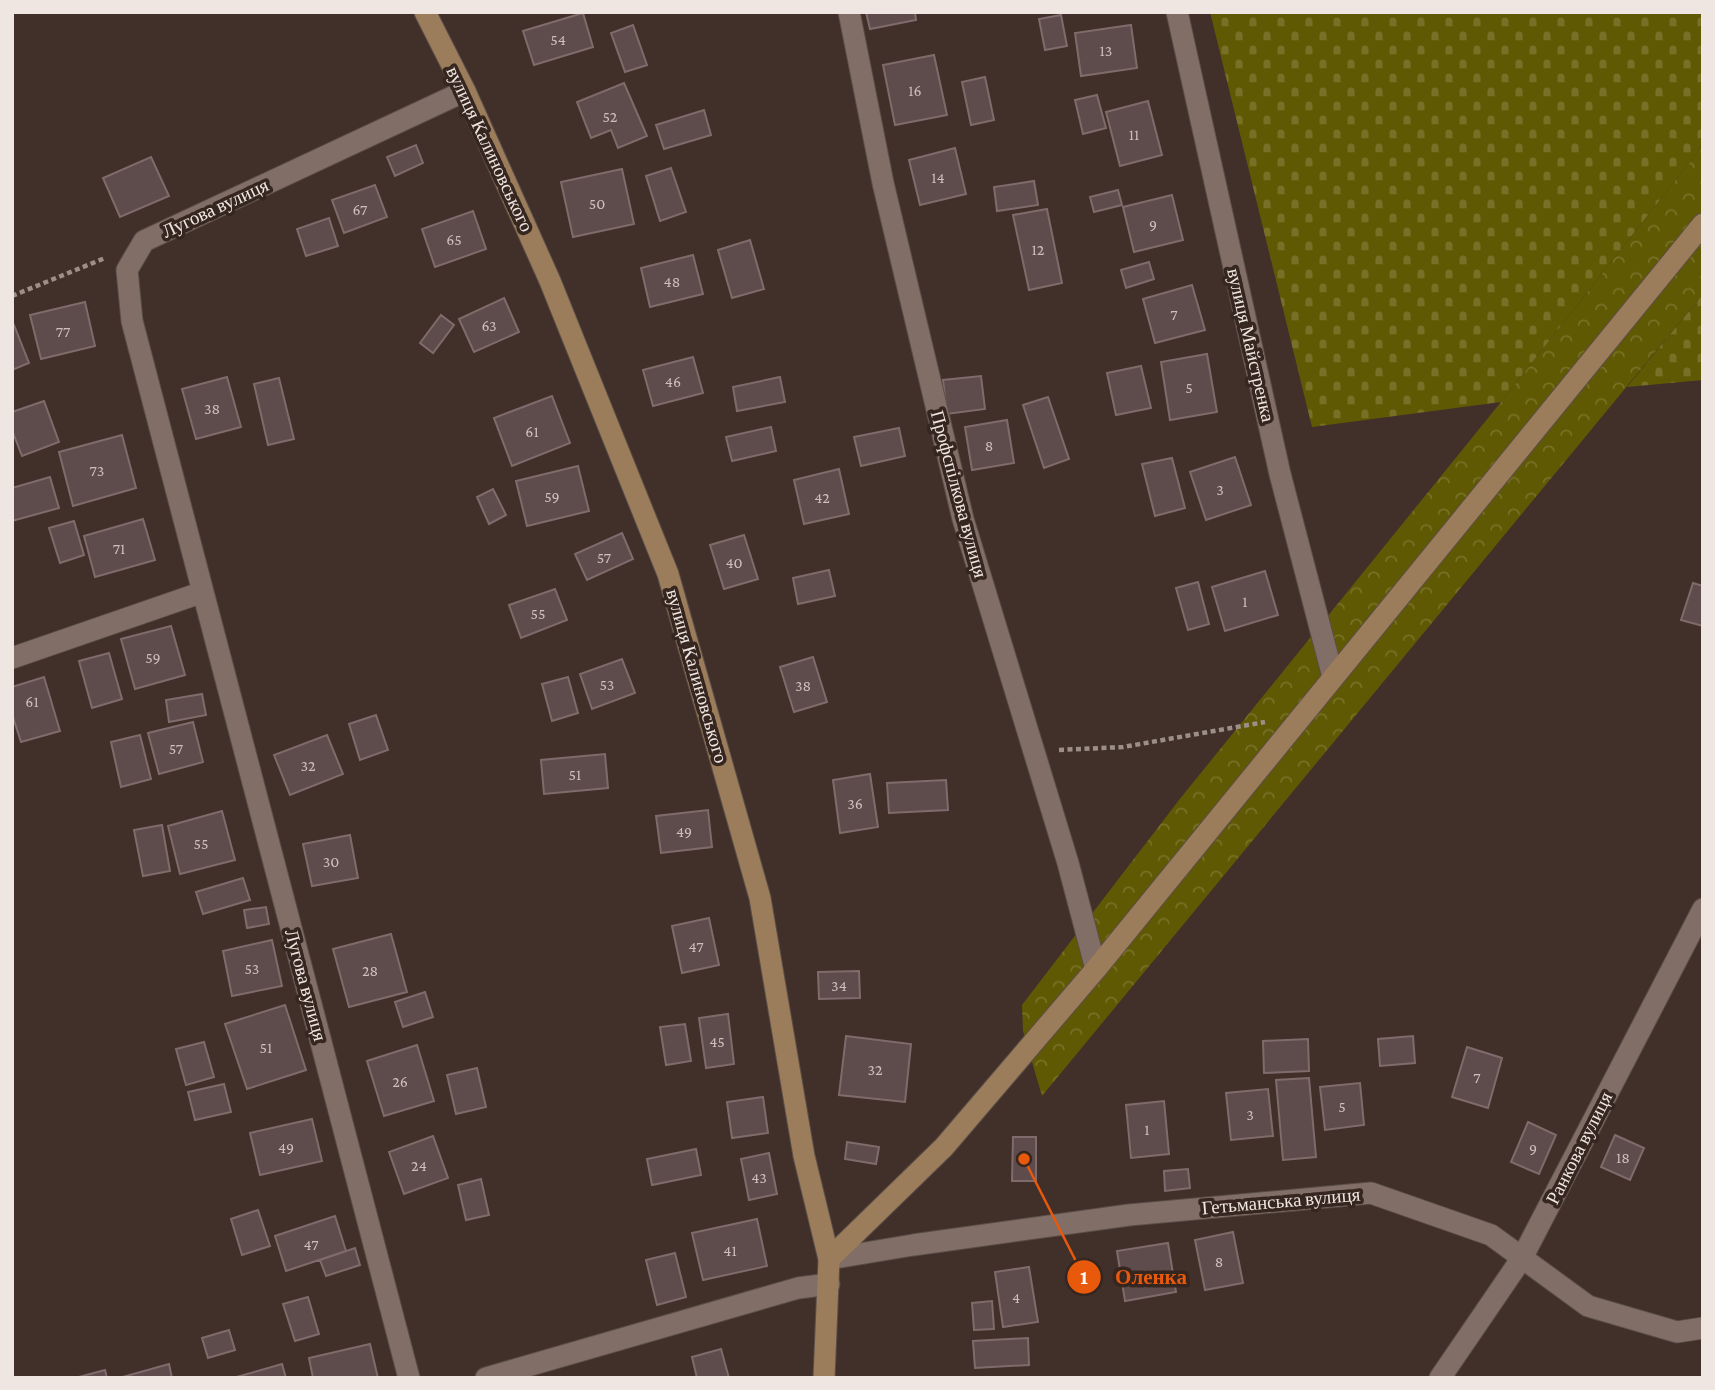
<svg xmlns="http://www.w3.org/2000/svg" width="1715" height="1390" font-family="'Crimson Pro',serif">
<defs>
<pattern id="forest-crowns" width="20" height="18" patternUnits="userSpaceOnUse" patternTransform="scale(1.75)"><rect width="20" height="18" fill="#605903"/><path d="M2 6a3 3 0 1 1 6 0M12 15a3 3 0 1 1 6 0" fill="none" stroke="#777127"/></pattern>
<pattern id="cemetery-stones" width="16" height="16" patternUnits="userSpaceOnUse" patternTransform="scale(1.75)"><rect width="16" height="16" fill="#605903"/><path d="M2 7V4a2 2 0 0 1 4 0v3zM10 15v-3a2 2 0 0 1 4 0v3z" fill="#777127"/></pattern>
</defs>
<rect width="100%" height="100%" fill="#403029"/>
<path fill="url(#forest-crowns)" d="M1703 145V294L1042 1096 1023 1031 1022 1005 1179 800 1501 402Z"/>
<path fill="url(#cemetery-stones)" d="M1210 12H1703V145L1501 402 1312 427Z
M1703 294V380L1627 387Z"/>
<path fill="#5e4b4c" stroke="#7f6b6b" stroke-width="2" d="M866 12H915L916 20 870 29Z
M583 13 593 47 534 65 523 31Z
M1061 15 1067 46 1045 50 1039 19Z
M633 25 647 65 625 72 611 33Z
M1131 25 1137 68 1081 76 1075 33Z
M934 55 947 115 895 125 883 65Z
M985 77 994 120 971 125 962 82Z
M624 83 647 136 618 148 611 130 591 138 577 102Z
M1097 95 1106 128 1083 134 1075 100Z
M1148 101 1162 155 1120 166 1106 112Z
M704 110 711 135 664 149 656 125Z
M416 145 423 163 395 176 387 157Z
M955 148 966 194 920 205 909 160Z
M151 157 169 196 120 217 103 178Z
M671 168 686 212 660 221 646 176Z
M622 169 634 224 573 237 561 182Z
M1034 181 1038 205 997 211 994 187Z
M375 185 387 217 344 233 332 200Z
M1118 190 1122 205 1094 212 1090 197Z
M1172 195 1183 240 1134 252 1123 207Z
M1047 209 1062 283 1029 290 1013 215Z
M473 211 486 249 435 267 422 229Z
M329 218 338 246 306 256 297 229Z
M750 240 764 289 732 298 718 250Z
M693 255 703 294 650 307 641 268Z
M1149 262 1154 279 1126 288 1121 270Z
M1192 285 1205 330 1155 343 1143 299Z
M504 298 519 332 474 352 459 319Z
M85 302 95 346 41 359 30 315Z
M441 315 454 325 433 353 420 343Z
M14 325 29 363 12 370V326Z
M1207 354 1217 412 1170 420 1161 362Z
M693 357 703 393 653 406 643 370Z
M1141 366 1151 408 1116 415 1107 373Z
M981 376 985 409 947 414 943 380Z
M227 377 241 427 196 439 182 389Z
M780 377 785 402 737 411 733 387Z
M279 378 294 439 268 445 254 384Z
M552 396 570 443 512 466 494 418Z
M1048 397 1069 459 1044 468 1023 405Z
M44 401 59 442 22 456 12 430V412Z
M1007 420 1014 463 972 470 965 427Z
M771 427 776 451 732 461 726 437Z
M899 428 905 456 861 466 854 437Z
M122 435 136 488 73 506 59 452Z
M1235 457 1251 505 1206 520 1190 472Z
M1172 458 1185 508 1155 516 1142 464Z
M578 466 589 511 527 526 516 481Z
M839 469 849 514 804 524 794 480Z
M50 477 59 508 12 521V488Z
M493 489 506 515 489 524 477 497Z
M143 519 155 560 95 577 84 536Z
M74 521 84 555 60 563 49 528Z
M622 533 633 559 587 580 575 554Z
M744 535 758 579 724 589 710 545Z
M829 570 835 596 798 604 793 578Z
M1265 571 1278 615 1225 631 1212 587Z
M1198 582 1209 624 1188 630 1176 588Z
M1693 583 1703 586V626L1681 620Z
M555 589 567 620 521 638 509 605Z
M171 626 185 675 135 689 121 639Z
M109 653 122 699 92 708 79 661Z
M813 657 827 702 794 712 780 667Z
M622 659 635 693 592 709 580 674Z
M44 677 60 731 21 742 12 714V687Z
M568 677 578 713 552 721 542 684Z
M202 694 206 715 169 722 166 700Z
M376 715 388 750 360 760 349 724Z
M193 722 203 762 159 774 148 733Z
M140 735 151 779 121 787 111 742Z
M327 735 343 774 290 795 274 755Z
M605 754 608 788 544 794 541 760Z
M870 774 878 827 840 833 833 780Z
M946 780 948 810 889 813 887 783Z
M708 810 712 847 661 853 656 816Z
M222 811 235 860 180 874 168 826Z
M162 825 170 871 143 876 134 830Z
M350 835 358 878 312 886 303 844Z
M243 878 250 900 203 914 196 892Z
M266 907 269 924 247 928 244 910Z
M709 918 719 965 682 973 672 926Z
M391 934 407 992 349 1007 333 949Z
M272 940 282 986 232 996 223 951Z
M859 971 860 998 819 999 818 972Z
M425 992 433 1017 403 1027 395 1002Z
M285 1005 306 1070 247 1089 225 1024Z
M728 1014 734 1064 706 1068 699 1018Z
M685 1024 691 1061 666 1065 660 1027Z
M846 1036 911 1044 905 1102 839 1095Z
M1413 1036 1415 1063 1380 1066 1378 1039Z
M1308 1039 1309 1071 1264 1073 1263 1041Z
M204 1042 214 1077 186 1085 176 1049Z
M417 1045 434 1101 384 1116 367 1061Z
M1467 1047 1502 1058 1488 1108 1452 1097Z
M477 1068 486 1107 456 1114 447 1075Z
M1309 1078 1316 1157 1283 1160 1276 1080Z
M1360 1083 1364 1125 1325 1130 1320 1087Z
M224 1084 231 1112 195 1120 188 1092Z
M1268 1089 1273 1136 1231 1140 1226 1093Z
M763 1097 768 1133 732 1138 727 1102Z
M1164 1101 1169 1154 1131 1158 1126 1105Z
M312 1119 322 1161 260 1175 250 1133Z
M1528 1122 1556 1135 1539 1174 1511 1162Z
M1615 1135 1644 1148 1630 1180 1601 1167Z
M433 1136 448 1178 404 1194 389 1152Z
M1013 1137H1036V1181H1012Z
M847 1142 879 1147 876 1164 845 1159Z
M696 1149 701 1175 652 1185 647 1159Z
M769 1153 777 1194 749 1200 741 1159Z
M1188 1169 1190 1188 1165 1191 1164 1171Z
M481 1179 489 1215 466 1220 458 1185Z
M258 1210 270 1246 242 1255 231 1219Z
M335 1216 346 1251 286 1271 275 1236Z
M757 1219 767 1266 703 1280 692 1233Z
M1233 1232 1243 1283 1205 1290 1195 1240Z
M1168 1243 1176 1292 1125 1301 1117 1251Z
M355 1248 360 1265 326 1276 320 1260Z
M675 1253 686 1297 657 1305 646 1260Z
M1029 1267 1038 1322 1003 1327 995 1272Z
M308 1297 319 1334 295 1341 283 1304Z
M992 1301 994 1329 974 1330 972 1303Z
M229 1330 235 1350 208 1358 202 1338Z
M1028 1338 1029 1365 975 1368 973 1341Z
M370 1344 378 1378H313L309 1358Z
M721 1349 729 1378H697L692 1357Z
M169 1364 172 1378H119Z
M282 1364 286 1378H233Z
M105 1370 107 1378H75Z"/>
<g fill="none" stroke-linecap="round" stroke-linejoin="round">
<g stroke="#5b4e48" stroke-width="23">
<path id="street" d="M849 12 883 183 963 519 1068 863 1096 969
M1177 12 1280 474 1333 677
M12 658 203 592
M829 1259 913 1245 1129 1215 1371 1193 1491 1235 1588 1306 1677 1332 1703 1328
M409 1378 132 321 127 270 144 241 465 91
M486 1378 798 1288 829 1284
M1440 1378 1522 1258 1703 909"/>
</g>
<g stroke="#5b4e48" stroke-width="23">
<path id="secondary" d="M425 12 465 91 550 281 668 574 760 898 804 1156 829 1259 824 1378
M829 1259 944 1147 1096 969 1703 224"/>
</g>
<path stroke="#9c8f89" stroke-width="4.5" stroke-dasharray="5 3.5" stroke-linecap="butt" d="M12 296 105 258
M1059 750 1123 747 1265 722"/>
<use href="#street" stroke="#816f67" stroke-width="21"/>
<use href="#secondary" stroke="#9b7c5b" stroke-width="21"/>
</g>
<g text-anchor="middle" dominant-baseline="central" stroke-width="7" stroke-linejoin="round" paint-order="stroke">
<g font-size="16" fill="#ccbfbc">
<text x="558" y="39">54</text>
<text x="1106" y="50">13</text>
<text x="915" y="90">16</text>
<text x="610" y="116">52</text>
<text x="1134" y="134">11</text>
<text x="938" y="177">14</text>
<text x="597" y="203">50</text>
<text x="360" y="209">67</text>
<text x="1153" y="224">9</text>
<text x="454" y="239">65</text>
<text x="1038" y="249">12</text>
<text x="672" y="281">48</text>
<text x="1174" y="314">7</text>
<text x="489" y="325">63</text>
<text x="63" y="331">77</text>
<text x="673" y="381">46</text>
<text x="1189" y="387">5</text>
<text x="212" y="408">38</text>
<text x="532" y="431">61</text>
<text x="989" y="445">8</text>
<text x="97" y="470">73</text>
<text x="1220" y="489">3</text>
<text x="552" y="496">59</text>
<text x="822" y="497">42</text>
<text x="119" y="548">71</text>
<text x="604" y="557">57</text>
<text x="734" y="562">40</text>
<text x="1245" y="601">1</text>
<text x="538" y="613">55</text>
<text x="153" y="657">59</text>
<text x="607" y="684">53</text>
<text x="803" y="685">38</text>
<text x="32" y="701">61</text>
<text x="176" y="748">57</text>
<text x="308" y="765">32</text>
<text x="575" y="774">51</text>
<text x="855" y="803">36</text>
<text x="684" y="831">49</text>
<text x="201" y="843">55</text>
<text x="331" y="861">30</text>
<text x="696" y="946">47</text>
<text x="252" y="968">53</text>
<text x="370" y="970">28</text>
<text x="839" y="985">34</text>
<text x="717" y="1041">45</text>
<text x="266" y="1047">51</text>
<text x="875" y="1069">32</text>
<text x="1477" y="1077">7</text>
<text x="400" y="1081">26</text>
<text x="1342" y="1106">5</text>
<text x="1250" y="1114">3</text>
<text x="1147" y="1129">1</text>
<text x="286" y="1147">49</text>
<text x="1533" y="1148">9</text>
<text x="1623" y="1157">18</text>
<text x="419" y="1165">24</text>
<text x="759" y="1177">43</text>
<text x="311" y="1244">47</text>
<text x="730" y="1250">41</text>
<text x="1219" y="1261">8</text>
<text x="1016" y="1297">4</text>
</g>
<g font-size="19" fill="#f0e6e1" stroke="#362620">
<text transform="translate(490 149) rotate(65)">вулиця Калиновського</text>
<text transform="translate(215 208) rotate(-25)">Лугова вулиця</text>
<text transform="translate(1251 345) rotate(77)">вулиця Майстренка</text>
<text transform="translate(959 494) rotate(75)">Профспілкова вулиця</text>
<text transform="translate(697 676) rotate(74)">вулиця Калиновського</text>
<text transform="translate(306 985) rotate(75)">Лугова вулиця</text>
<text transform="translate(1579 1148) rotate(-63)">Ранкова вулиця</text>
<text transform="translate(1281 1201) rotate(-5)">Гетьманська вулиця</text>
</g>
</g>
<path fill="none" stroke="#e8590c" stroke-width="2.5" d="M1024 1159L1084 1277"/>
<g fill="#e8590c" stroke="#362620" stroke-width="2.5">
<circle cx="1024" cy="1159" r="7"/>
<circle cx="1084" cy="1277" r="18"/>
</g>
<g font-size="21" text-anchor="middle" font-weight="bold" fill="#fff">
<text x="1084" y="1284">1</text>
</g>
<g font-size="21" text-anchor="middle" font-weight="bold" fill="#e8590c" stroke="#362620" stroke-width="7" stroke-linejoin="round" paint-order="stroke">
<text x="1151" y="1284">Оленка</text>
</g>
<rect width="1715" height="1390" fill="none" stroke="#f0e6e1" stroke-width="28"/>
</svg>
